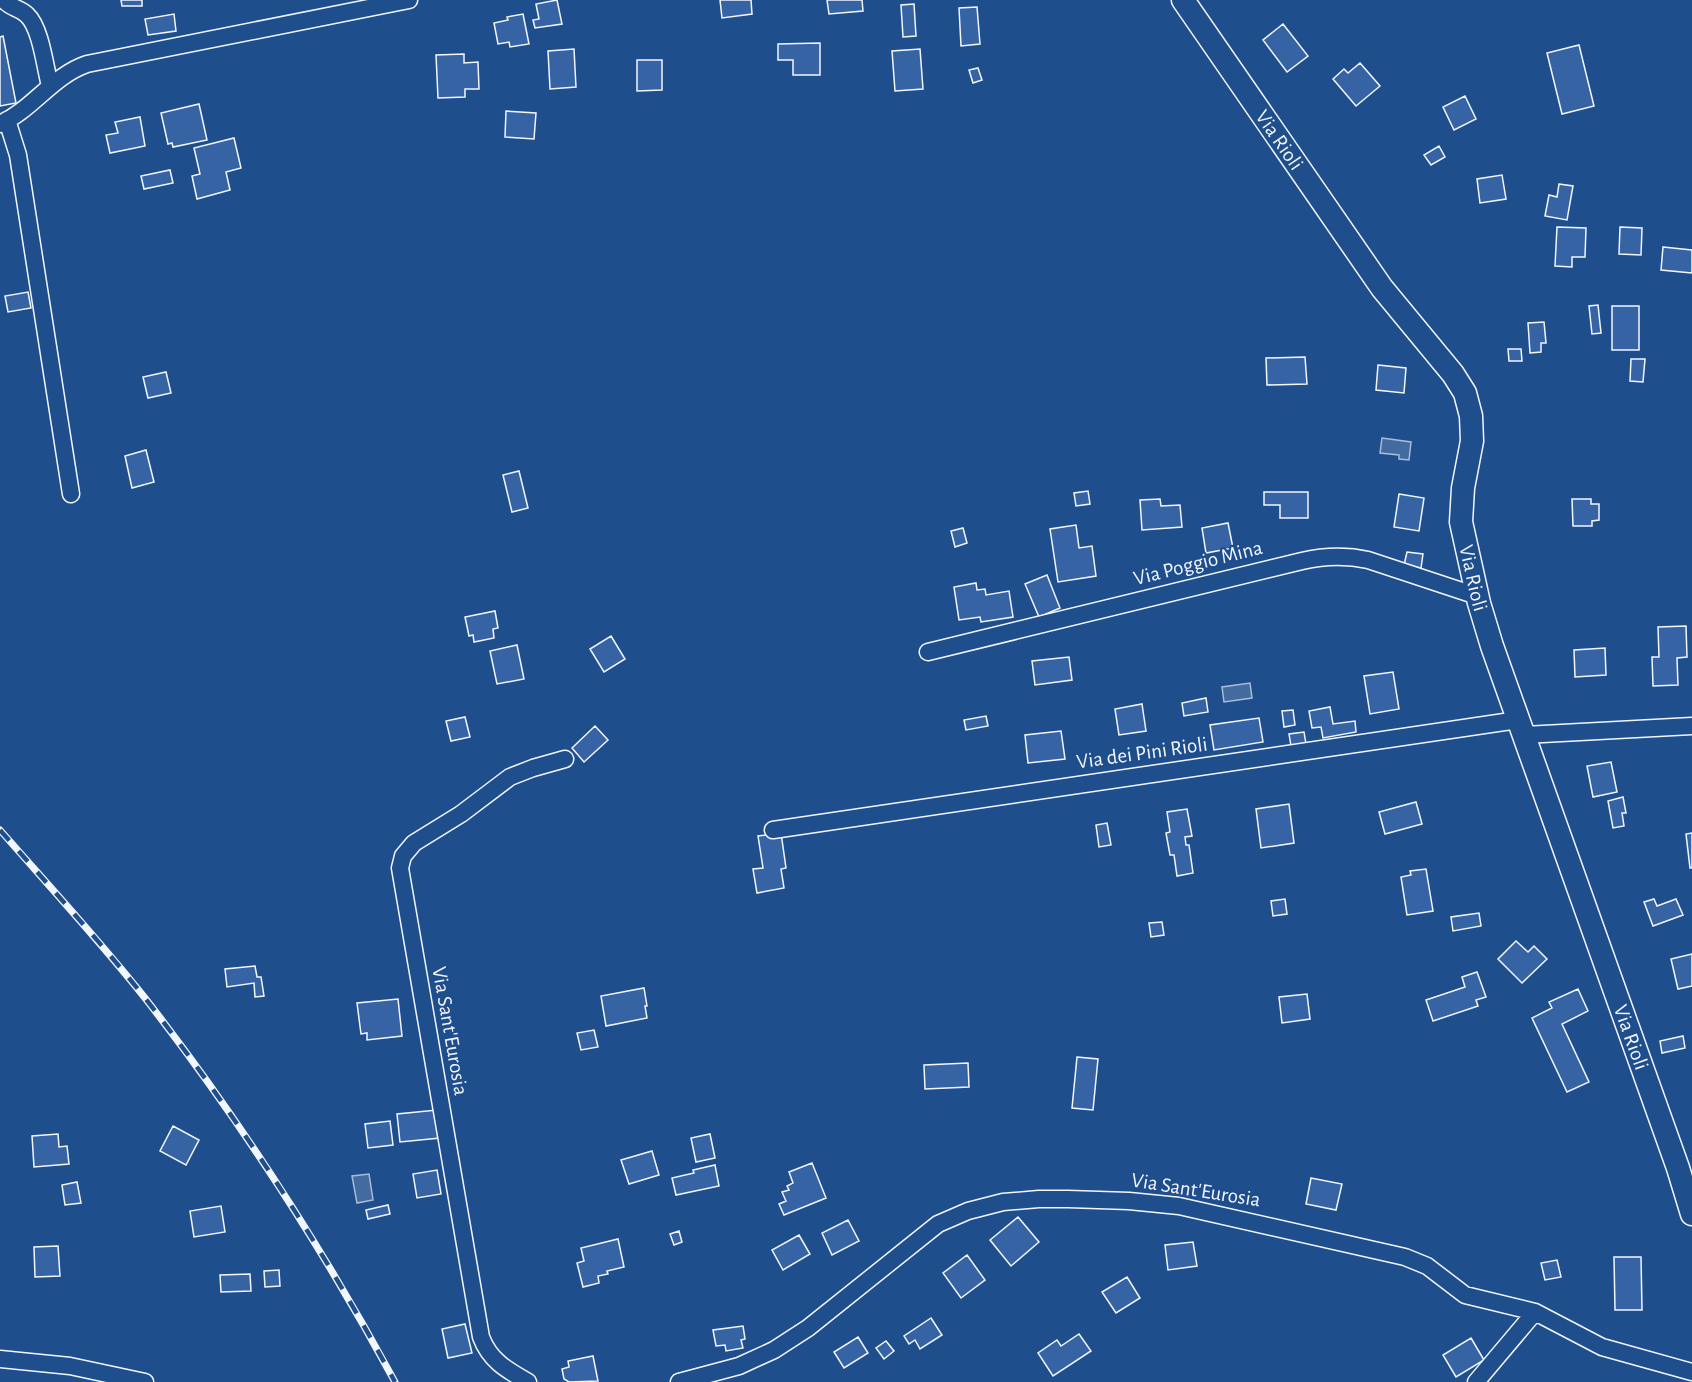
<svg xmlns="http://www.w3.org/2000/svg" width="1692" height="1382" font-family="'Alegreya Sans',sans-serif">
<rect width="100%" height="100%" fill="#1f4e8c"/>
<path fill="#446ba0" stroke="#a8bbd7" stroke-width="1.5" d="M1382 438 1411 442 1409 460 1399 459V455L1380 453Z
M1250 683 1252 698 1224 702 1222 687Z
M369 1174 373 1200 357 1203 352 1176Z"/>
<path fill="#3563a3" stroke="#f2f6ff" stroke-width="1.5" d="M121 0H142V6H122Z
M557 0 562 24 535 28 533 20 539 19 536 4Z
M720 0H751L752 14 722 18Z
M827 0H862L863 11 829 14Z
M914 4 916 36 903 37 901 5Z
M977 7 980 44 961 46 959 8Z
M174 14 176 31 148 35 145 19Z
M523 14 529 44 510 47 509 42 498 44 494 23 508 20 507 17Z
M1283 24 1308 56 1287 72 1263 40Z
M3 36 16 103 0 106V37Z
M820 43V75H793V60H778V44Z
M1579 45 1594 106 1562 114 1547 53Z
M574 49 576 87 550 89 548 51Z
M920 49 923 89 895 91 892 51Z
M464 54V63L478 62 479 89H465V97L438 98 436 55Z
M637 60H662V90L637 91Z
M1360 63 1380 86 1356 106 1333 79 1344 69 1348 73Z
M978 68 982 80 973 83 969 70Z
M1465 96 1476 119 1454 130 1443 107Z
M199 104 207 140 173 147 172 143 168 144 161 113Z
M506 111 536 113 534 139 505 137Z
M140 117 145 146 110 153 106 135 118 133 115 122Z
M234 138 241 168 226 172 230 190 197 199 192 176 200 174 194 148Z
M1439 146 1445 157 1431 165 1424 155Z
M170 170 173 183 144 189 141 176Z
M1502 175 1506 199 1480 203 1477 179Z
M1559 184 1573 186 1567 220 1545 216 1549 195 1557 197Z
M1557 227 1586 228 1585 257H1572V267L1555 266Z
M1620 227 1642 228 1641 255 1619 254Z
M1663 247 1692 250V273L1661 270Z
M28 292 31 308 8 312 5 296Z
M1598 305 1601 333 1592 334 1589 306Z
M1612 306H1639V350H1612Z
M1544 322 1546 343H1541V352L1530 353 1528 323Z
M1508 349H1521L1522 361H1509Z
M1305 357 1307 384 1267 385 1266 358Z
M1631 359H1645L1643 382 1630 381Z
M1378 365 1406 368 1404 393 1376 390Z
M166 372 171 393 148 398 143 377Z
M146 450 154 482 132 488 125 456Z
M519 471 528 508 512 512 503 475Z
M1088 491 1090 504 1076 506 1074 493Z
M1264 492H1308V518H1280V505H1264Z
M1399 494 1424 498 1419 531 1394 527Z
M1160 499 1161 506 1180 505 1182 527 1142 530 1140 500Z
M1572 499H1591V504H1599V520L1592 521V526H1573Z
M1228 523 1233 548 1206 553 1202 528Z
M1076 525 1079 548 1092 546 1096 576 1058 582 1050 529Z
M963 528 967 543 955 547 951 531Z
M1407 552 1423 554 1421 568 1404 565Z
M1047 575 1060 608 1039 617 1025 584Z
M976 583 977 590 985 589 986 595 1009 591 1013 617 981 622 980 617 959 620 954 587Z
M495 611 498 628 493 629 494 638 474 642 473 635 469 636 465 617Z
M1686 626 1687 657 1677 658 1678 685 1653 686 1652 657H1659L1658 627Z
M611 636 625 659 604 672 590 649Z
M517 645 524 679 497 684 490 651Z
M1605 648 1606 675 1575 677 1574 650Z
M1069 657 1072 680 1035 685 1032 661Z
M1393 672 1399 709 1370 714 1364 676Z
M1206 698 1208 712 1184 716 1182 703Z
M1142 704 1146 731 1119 735 1115 709Z
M1330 707 1333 724 1355 721 1356 732 1323 738 1321 727 1312 728 1309 711Z
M1293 710 1295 725 1284 727 1282 711Z
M986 716 988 726 966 730 964 720Z
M465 717 470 737 451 741 446 721Z
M1259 718 1263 742 1214 750 1210 725Z
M595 726 608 740 584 762 572 748Z
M1061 731 1065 759 1028 763 1025 735Z
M1304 732 1306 744 1291 746 1289 734Z
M1611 762 1617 792 1593 797 1587 766Z
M1623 797 1626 813H1622L1624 826 1613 828 1608 801Z
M1416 802 1422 824 1385 834 1379 812Z
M1289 804 1294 843 1261 848 1256 809Z
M1187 809 1192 836 1185 837 1186 845H1189L1193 873 1177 876 1174 855H1170L1166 833 1170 832 1167 812Z
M1107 823 1111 845 1099 847 1096 825Z
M781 833 786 868 781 869 784 888 757 893 753 869 763 868 758 836Z
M1692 833V868H1690L1686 834Z
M1426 869 1433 911 1407 915 1401 877 1411 875 1410 871Z
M1285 899 1287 914 1273 916 1271 901Z
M1654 899 1657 906 1676 899 1683 915 1653 926 1644 902Z
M1479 913 1481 926 1453 931 1451 917Z
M1162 922 1164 935 1151 937 1149 923Z
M1516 941 1528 952 1534 946 1547 959 1522 983 1498 959Z
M1692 954V986L1678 989 1671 959Z
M255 966 257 977H261L264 996 255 997 254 983 227 987 225 969Z
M1477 972 1486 997 1476 1000 1478 1006 1433 1021 1426 1000 1465 987 1462 977Z
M644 988 647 1006H645L647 1018 606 1026 601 996Z
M1578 989 1588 1011 1562 1024 1589 1082 1567 1092 1532 1018 1552 1008 1549 1002Z
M1307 994 1310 1019 1282 1023 1279 997Z
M398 999 402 1036 367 1040V1033L361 1034 357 1003Z
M594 1030 598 1047 581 1050 577 1033Z
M1683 1036 1685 1048 1662 1053 1660 1041Z
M1077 1057 1098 1059 1093 1110 1072 1108Z
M968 1063 969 1087 925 1089 924 1065Z
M437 1110 440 1138 400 1142 397 1114Z
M390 1121 393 1145 368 1148 365 1124Z
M173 1126 199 1140 186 1165 160 1151Z
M58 1134 59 1147 67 1146 69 1164 34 1167 32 1136Z
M710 1134 715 1158 696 1162 691 1138Z
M652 1151 659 1175 629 1184 621 1160Z
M812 1163 826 1198 784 1215 779 1204 786 1201 782 1192 789 1190 787 1186 793 1183 789 1172Z
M715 1165 719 1186 676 1195 672 1178 694 1173 693 1170Z
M437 1170 441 1194 417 1198 413 1174Z
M1311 1178 1342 1184 1336 1210 1306 1204Z
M77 1182 81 1203 65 1205 62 1185Z
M388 1205 390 1214 368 1219 366 1210Z
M221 1206 225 1232 194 1237 190 1211Z
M1018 1217 1039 1242 1011 1266 990 1240Z
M848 1220 859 1241 832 1255 822 1233Z
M679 1231 682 1242 674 1245 670 1234Z
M799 1235 810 1254 783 1270 772 1250Z
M618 1239 624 1267 607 1271 608 1274 598 1276 599 1283 583 1287 577 1263 584 1261 581 1248Z
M1193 1242 1197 1266 1168 1270 1165 1245Z
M58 1246 60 1276 35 1277 34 1247Z
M967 1255 985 1280 961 1298 943 1273Z
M1614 1257H1641L1642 1310H1615Z
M1557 1260 1561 1277 1545 1280 1541 1263Z
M279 1270 280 1286 265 1287 264 1271Z
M250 1274 251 1291 221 1292 220 1275Z
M1127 1277 1140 1298 1116 1313 1102 1292Z
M931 1318 942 1335 920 1349 915 1340 909 1344 904 1336Z
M465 1324 472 1353 448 1358 442 1329Z
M743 1326 745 1339 741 1340 743 1348 726 1351 725 1345 716 1346 713 1330Z
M1079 1334 1091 1351 1053 1376 1038 1353 1057 1340 1061 1346Z
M858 1337 868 1353 844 1368 834 1352Z
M1471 1338 1484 1360 1456 1377 1443 1355Z
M886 1341 894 1351 884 1359 876 1348Z
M593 1356 598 1381 569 1382 564 1379 562 1369 569 1367 568 1361Z"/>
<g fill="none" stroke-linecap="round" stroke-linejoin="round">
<g stroke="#f2f6ff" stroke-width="19">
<path id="minor" d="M4 0C10 8 20 8 27 15 41 28 45 67 50 86
M7 120 18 155 71 494
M0 124C33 109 52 76 87 64L409 0
M928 652 1302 561C1324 556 1345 555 1368 560L1477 596
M1524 735 1692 726
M773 830 1518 720
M0 1359 70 1366 145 1382
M528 1382C507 1370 490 1361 481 1337L400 868 403 856 414 843 461 814 510 777 533 768 565 759
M679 1382 739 1366 774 1350 808 1328 938 1224 968 1211 1003 1202 1039 1199H1068L1129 1201 1179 1206 1405 1257 1427 1266 1465 1295 1535 1312 1602 1347 1692 1372
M1476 1382 1535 1312"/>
</g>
<g stroke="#f2f6ff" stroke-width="25">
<g id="major">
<path id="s1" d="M1183 0 1382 288 1453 374 1465 393 1471 416 1472 441 1463 488 1461 522 1479 603 1492 646 1678 1168 1692 1214"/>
</g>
</g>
<use href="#minor" stroke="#1f4e8c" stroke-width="16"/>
<use href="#major" stroke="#1f4e8c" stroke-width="22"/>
<g stroke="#f2f6ff" stroke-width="7">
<path id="rail" d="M0 830C49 886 99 940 145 998 239 1119 322 1247 395 1382"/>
</g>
<use href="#rail" stroke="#1f4e8c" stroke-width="4.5" stroke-dasharray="14" stroke-linecap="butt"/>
</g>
<g text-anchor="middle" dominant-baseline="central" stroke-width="4.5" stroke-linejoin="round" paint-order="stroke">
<g font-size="21" fill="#f2f6ff" stroke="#1f4e8c">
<text stroke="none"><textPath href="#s1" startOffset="170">Via Rioli</textPath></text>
<text transform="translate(1198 563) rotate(-14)">Via Poggio Mina</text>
<text stroke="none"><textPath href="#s1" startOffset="672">Via Rioli</textPath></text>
<text transform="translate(1142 753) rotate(-8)">Via dei Pini Rioli</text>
<text transform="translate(450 1031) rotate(80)">Via Sant'Eurosia</text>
<text stroke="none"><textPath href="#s1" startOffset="1158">Via Rioli</textPath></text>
<text transform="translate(1196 1190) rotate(9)">Via Sant'Eurosia</text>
</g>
</g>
</svg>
